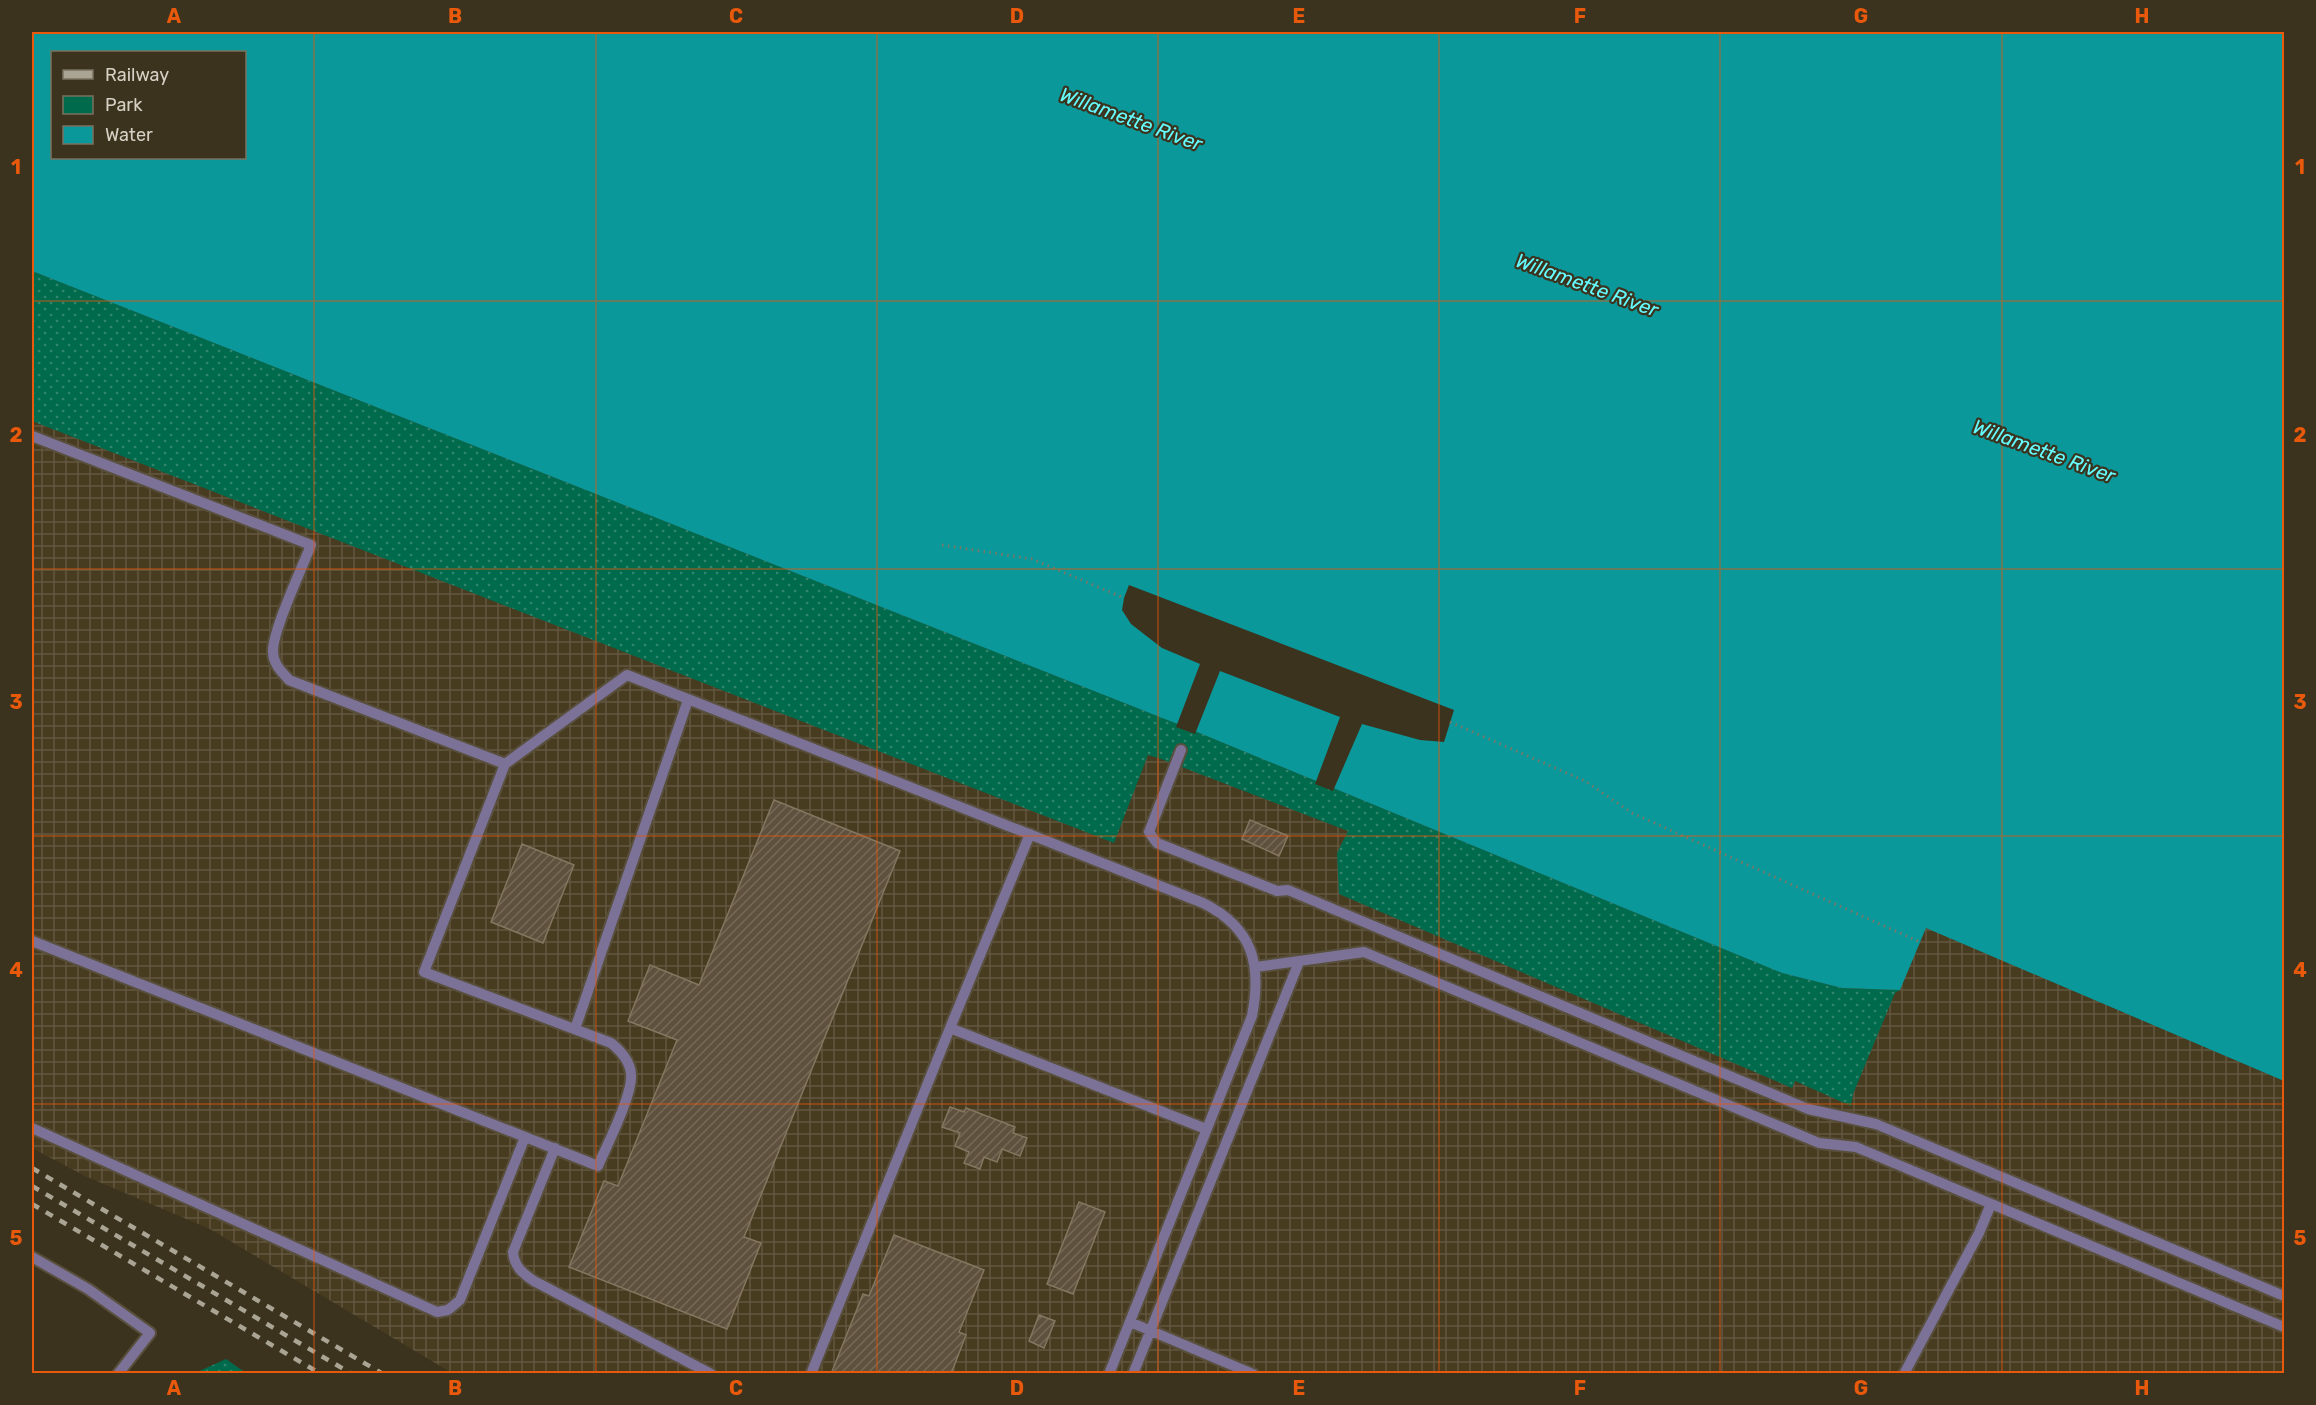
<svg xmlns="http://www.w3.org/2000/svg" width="2316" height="1405" font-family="Rubik,sans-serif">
<defs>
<pattern id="industrial-grid" width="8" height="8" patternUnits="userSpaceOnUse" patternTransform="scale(1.5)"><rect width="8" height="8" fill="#483c20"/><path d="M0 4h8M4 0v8" fill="none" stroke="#62573f"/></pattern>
<pattern id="green-dots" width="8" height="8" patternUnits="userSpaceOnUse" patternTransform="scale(1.5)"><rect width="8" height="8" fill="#006a4c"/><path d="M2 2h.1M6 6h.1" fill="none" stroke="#31856c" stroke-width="1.8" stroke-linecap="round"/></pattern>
<pattern id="building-hatch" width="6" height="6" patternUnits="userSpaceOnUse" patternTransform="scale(1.5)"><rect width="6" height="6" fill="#5f513d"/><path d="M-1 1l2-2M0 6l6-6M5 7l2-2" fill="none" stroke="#756957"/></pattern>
</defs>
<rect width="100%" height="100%" fill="#3c331e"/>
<path fill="url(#industrial-grid)" d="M32 271 1180 725 1782 973 1842 988 1926 927 2284 1081V1373H452L210 1229 85 1176 32 1148Z"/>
<path fill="url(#green-dots)" d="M32 271 1180 725 1782 973 1842 988 1900 990 1895 993 1853 1094 1851 1106 1795 1081 1792 1088 1339 894 1337 853 1348 831 1161 759 1148 755 1114 843 32 421Z
M226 1359 246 1373H195Z"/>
<path fill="#0a989a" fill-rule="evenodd" d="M32 32H2284V1081L1926 928 1900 990 1842 988 1782 973 1180 725 32 271ZM52 52H244V158H52Z"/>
<path fill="#3c331e" d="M1129 585 1454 710 1444 742 1420 740 1362 724 1333 791 1315 784 1340 717 1220 671 1195 734 1176 727 1200 664 1162 648 1131 624 1122 610 1124 598Z"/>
<path fill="url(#building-hatch)" stroke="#847660" stroke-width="1.5" d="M774 800 900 851 744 1237 761 1243 727 1329 569 1267 604 1181 618 1186 677 1040 628 1021 650 965 699 985Z
M1250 820 1288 836 1279 856 1242 839Z
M522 844 574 865 543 943 491 922Z
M950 1107 964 1112 966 1108 1015 1127 1013 1133 1027 1138 1020 1156 1002 1149 997 1162 984 1157 980 1169 964 1163 969 1152 955 1146 960 1133 942 1127Z
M1079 1202 1105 1212 1073 1294 1047 1284Z
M894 1235 984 1270 959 1332 966 1335 951 1374H831L863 1294 869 1296Z
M1039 1315 1055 1321 1044 1348 1029 1341Z"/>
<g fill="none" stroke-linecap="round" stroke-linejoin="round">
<g stroke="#584f3c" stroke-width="14">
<path id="lane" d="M32 436 311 545C302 568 272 632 273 652 273 664 282 672 289 680L505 764 627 675 1203 903C1253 928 1262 964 1252 1016L1109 1374
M1181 750 1149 832 1157 843 1277 891 1288 890 1808 1109 1876 1124 2284 1296
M32 941 598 1166C607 1145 633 1094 631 1074 630 1061 621 1051 611 1043L424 972 505 764
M1256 967 1364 952 1819 1143 1856 1147 2284 1327
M950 1028 1206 1129
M575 1029 688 700
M32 1128 437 1312 448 1310 460 1300 525 1137
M555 1148 513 1252C514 1266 523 1274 534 1281L711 1374
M32 1257 88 1289 150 1333 118 1374
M1130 1322 1253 1374
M811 1374 950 1028 1030 834
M1133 1374 1299 962
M1904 1374 1979 1233 1991 1204"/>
</g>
<path stroke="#7e7766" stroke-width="3" stroke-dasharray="1.5 4.5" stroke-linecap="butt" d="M942 545 1032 559 1124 598
M1450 722 1585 781 1632 813 1920 942"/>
<use href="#lane" stroke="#7c7298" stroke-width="10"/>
<path stroke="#aaa494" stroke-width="4.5" stroke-dasharray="8 8" stroke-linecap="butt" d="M32 1168 383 1374
M32 1186 352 1374
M32 1204 321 1374"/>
</g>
<path fill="none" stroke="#e8590c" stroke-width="1.5" stroke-opacity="0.55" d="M314 32V1374M596 32V1374M877 32V1374M1158 32V1374M1439 32V1374M1720 32V1374M2002 32V1374M32 301H2284M32 569H2284M32 836H2284M32 1104H2284"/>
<g text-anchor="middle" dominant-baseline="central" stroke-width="4.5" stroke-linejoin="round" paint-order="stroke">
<g font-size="20" font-style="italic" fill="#64fcfe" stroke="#3c331e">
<text transform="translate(1131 119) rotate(20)">Willamette River</text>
<text transform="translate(1587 285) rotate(20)">Willamette River</text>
<text transform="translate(2044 451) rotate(20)">Willamette River</text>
</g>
</g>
<rect width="2316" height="1405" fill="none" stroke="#3c331e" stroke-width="66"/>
<rect x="51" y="51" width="195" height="108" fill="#3c331e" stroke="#7a7260" stroke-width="1.5"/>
<rect x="63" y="70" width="30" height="9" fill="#aaa494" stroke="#7a7260" stroke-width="1.5"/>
<text x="105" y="81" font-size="18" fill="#d6d1c4">Railway</text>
<rect x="63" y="96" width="30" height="18" fill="#006a4c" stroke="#7a7260" stroke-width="1.5"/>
<text x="105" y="111" font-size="18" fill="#d6d1c4">Park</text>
<rect x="63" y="126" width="30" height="18" fill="#0a989a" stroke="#7a7260" stroke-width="1.5"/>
<text x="105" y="141" font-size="18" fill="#d6d1c4">Water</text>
<rect x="33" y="33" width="2250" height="1339" fill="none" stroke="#e8590c" stroke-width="2"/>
<g font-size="20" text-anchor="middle" font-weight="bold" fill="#e8590c">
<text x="174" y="23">A</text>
<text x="455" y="23">B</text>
<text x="736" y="23">C</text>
<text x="1017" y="23">D</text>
<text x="1299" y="23">E</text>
<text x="1580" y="23">F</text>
<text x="1861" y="23">G</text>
<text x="2142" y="23">H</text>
<text x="16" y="174">1</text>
<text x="2300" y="174">1</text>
<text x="16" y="442">2</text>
<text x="2300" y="442">2</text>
<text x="16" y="709">3</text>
<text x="2300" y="709">3</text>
<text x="16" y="977">4</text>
<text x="2300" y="977">4</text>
<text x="16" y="1245">5</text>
<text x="2300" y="1245">5</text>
<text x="174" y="1395">A</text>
<text x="455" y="1395">B</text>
<text x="736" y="1395">C</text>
<text x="1017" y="1395">D</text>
<text x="1299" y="1395">E</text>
<text x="1580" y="1395">F</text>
<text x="1861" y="1395">G</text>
<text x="2142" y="1395">H</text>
</g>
</svg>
